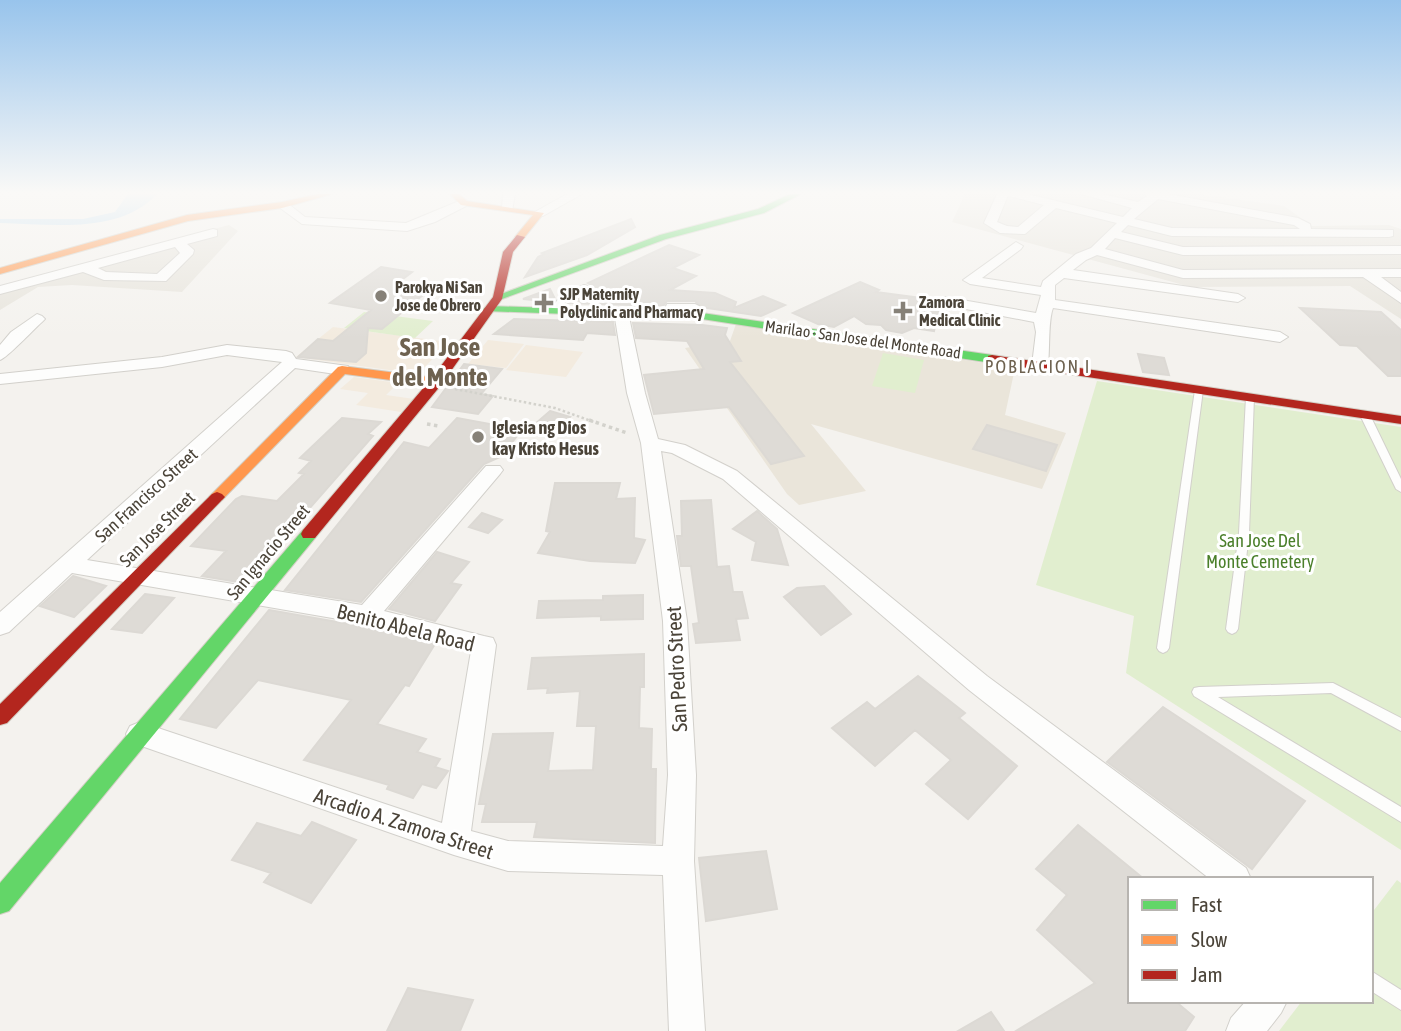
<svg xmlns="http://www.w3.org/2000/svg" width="1401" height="1031" font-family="'Asap Condensed',sans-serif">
<rect width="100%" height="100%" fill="#f4f2ee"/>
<path fill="#e7e4dc" d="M965 194H1199L1284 206 1312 226 1389 225 1401 229V319L1350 286 1191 287 952 222Z
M229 225 238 231 182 292 72 285 38 287 0 310V286Z"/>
<path fill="#f3ebdf" d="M333 327 449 342 418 374 296 357Z
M488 340 524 344 506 368 468 364Z
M526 345 583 352 566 377 506 370Z
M354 377 398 383 386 395 414 399 401 412 356 405 368 393 340 389Z"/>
<path fill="#eae5da" d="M736 324 1015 368 1005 415 1066 433 1042 489 811 424 866 491 799 505 787 494 685 348 730 341Z"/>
<path fill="#e1eecf" d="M364 312 433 321 415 338 344 328Z
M883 353 924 360 915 393 872 386Z
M1097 381 1401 427V850L1126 673 1134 616 1036 585Z
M1397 880 1401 883V1031H1279L1302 1001H1371V914Z"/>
<path fill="#c0ddf1" d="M128 194H157C119 235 51 224 0 223V219H83L115 212Z"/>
<path fill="#dedbd6" stroke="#dcd9d4" stroke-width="2" d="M631 219 635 227 587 255 525 277 538 257 544 254 542 253Z
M669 245 699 255 673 268 696 276 670 290 715 293 736 302 734 308 763 296 785 305 761 316 701 307 695 301H667L663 306 569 303 592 289 593 286 588 283Z
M381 267 412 272 395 285 429 290 382 329 368 328 366 353 356 362 298 357 318 339 333 341 371 310 330 303Z
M860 282 879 290 876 292 936 300 940 305 934 331 914 328 902 333 886 330 881 325 866 324 854 316 834 327 818 324 793 313Z
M550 289 555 299 553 302 523 299Z
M1300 308 1381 312 1401 330V376H1388L1357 346 1340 345Z
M514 319 613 322 615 335 587 333 583 340 494 334Z
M633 323 702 325 727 328 725 335 741 361 730 362 804 456 771 464 729 407 654 414 644 375 704 369 687 341 636 338Z
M1138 354 1164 358 1169 375 1143 372Z
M464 364 502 369 481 394 493 396 478 414 432 407Z
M550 411 570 417 555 430 535 424Z
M342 418 381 422 368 434 373 436 244 583 202 576 226 551 191 546 236 499 242 496 277 501 304 474 299 473 311 461 300 458Z
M457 418 522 430 500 457 484 464 361 602 285 590 404 442 429 448Z
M987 425 1057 445 1046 471 973 449Z
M555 483H620L616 499 635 498 634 538 645 540 635 563 590 561 538 553 550 532 546 531Z
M711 500 717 567 729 566 733 592H742L748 618 736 619 740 640 696 643 693 624 699 623 691 566H681L677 536H682L681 501Z
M757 511 777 529 788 565 752 560 756 542 733 529Z
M482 513 502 520 488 533 469 527Z
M437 552 469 562 451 583 461 585 435 621 389 609Z
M73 576 106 586 74 617 40 606Z
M824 586 851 614 821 635 784 597 797 588Z
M145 594 174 598 142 633 112 629Z
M643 595V619L601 620V616L537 618 539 601 603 600V596Z
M269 610 366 627 435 644 409 686 405 685 377 724 426 739 417 752 440 759 435 767 448 771 436 788 422 784 413 798 387 789 389 785 304 760 351 700 258 680 216 728 180 719Z
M644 654V687H640L639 728 652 729 651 769H656L655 843 534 837 537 822H482L486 804H479L493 734 553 733 548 771 593 770 596 726H577L580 691 547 693 548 688 528 689 532 658Z
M918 676 965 713 959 718 1017 766 968 819 926 784 951 760 915 730 875 766 832 728 867 702 875 709Z
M1163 707 1305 801 1252 869 1107 762Z
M312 822 356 840 311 903 264 882 271 873 232 860 257 823 301 836Z
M1078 825 1144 879H1130V1001H1175L1194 1017 1185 1031H1016L1095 983 1037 930 1067 895 1036 869Z
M766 851 777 909 706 921 699 858Z
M408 988 473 1000 460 1031H387Z
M991 1012 1004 1031H958Z"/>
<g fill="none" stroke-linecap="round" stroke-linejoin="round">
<g stroke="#d2d0cb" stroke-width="2">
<path id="lane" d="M584 285 591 287 565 302 557 312H551L550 310 559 298Z
M667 304H695L699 306 697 315 693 317 689 315 691 308H673L670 315H664L663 313Z
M1199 387 1203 390 1169 648 1167 651 1163 653 1159 651 1157 648 1195 390Z
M1250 394 1254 397 1249 533 1238 629 1236 632 1232 634 1228 632 1226 629 1239 533 1246 397Z
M1365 412 1370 415 1401 479V492L1396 489 1360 415Z
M1333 683 1401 718V731L1331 693 1218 697 1401 807V822L1194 696 1192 692 1194 688 1199 687Z
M1371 971 1401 990V1010L1371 991Z"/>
</g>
<g stroke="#d2d0cb" stroke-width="2">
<path id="street" d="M503 194H515L512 211 502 208Z
M567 194H582L543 216 533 213Z
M997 194H1027L1123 217 1132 208 1081 194H1102L1138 202 1147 196 1145 194H1168L1298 218 1310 224 1311 229 1393 230V236L1389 237 1172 236 1128 225 1121 232 1183 247 1401 246V254L1183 255 1115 238 1105 249 1183 270 1401 269V277H1381L1401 292V303L1363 277 1183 278 1097 255 1086 260 1073 270 1238 294 1245 298 1238 302 1064 278 1055 285V300L1280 332 1288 337 1280 342 1053 308C1048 321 1050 348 1048 365L1040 370 1034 369 1032 365 1036 332 1034 322 945 305 938 301 945 297 1036 313 1041 295 970 284 963 280 1016 242 1023 246 1021 249 982 278 1041 287 1043 281 1076 254 1091 248 1117 223 1056 208 1025 234 1000 233 984 223ZM1008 195 1009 196 1044 205 1018 227 1007 226 997 222ZM1158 199 1294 225 1300 229 1172 228 1134 219Z
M464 199 470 203 468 205 435 222 407 231 302 224 276 205 286 202 305 217 406 223Z
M213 229 217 230V236L187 244 194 250 193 254 166 281 104 280 83 272 0 294V286ZM175 247 180 253 157 274 106 272 98 268Z
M621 308 628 312 645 393 658 439 685 445 737 471 987 676 1246 868 1251 879H1210L969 690 723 479 672 453 661 451 687 621 696 775 694 861 705 1031H669L663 875 508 871 454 855 130 742 126 734 130 726 140 722 442 823 471 651 367 624 72 573 9 632 0 635V612L282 362 227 355 162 367 0 384V374L162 357 227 345 286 351 292 353 296 359 348 366 350 370 342 375 295 368 87 560 362 605 486 466H500L503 470 500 474 384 611 484 636 493 638 496 645 471 831 508 841 663 846 668 775 663 621 641 443 627 393 614 312Z
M37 314 42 316 45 319 42 322C33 330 7 358 0 360V345L11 332Z
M1246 1001H1287L1281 1013 1267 1031H1226L1231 1018Z"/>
</g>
<g stroke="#d3cfc5" stroke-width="2">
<path id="fast" d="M790 194H801L764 213 666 239 502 299 493 297 660 235 758 209Z
M489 306 702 313 992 355 998 359 992 363 702 319 485 311 483 309Z
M309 529 315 530 317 534 315 538 9 911 0 914V883L303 530Z"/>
</g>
<g stroke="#d3cfc5" stroke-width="2">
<path id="slow" d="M318 194H332L282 208 188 221 0 274V268L187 215 282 202Z
M450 194H459L467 201 544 213 523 239 520 240 515 237 533 215 461 205Z
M342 366 436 378 442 382 436 386 345 374 222 500H212L209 497 212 494 338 367Z"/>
</g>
<g stroke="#d3cfc5" stroke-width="2">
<path id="jam" d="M517 235 525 237 513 252 502 299 441 385 315 538H303L301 534 303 530 431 379 493 297 503 252Z
M992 355 1401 416V424L988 362V356Z
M217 492 222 494 225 497 222 500 7 723 0 725V704L212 494Z"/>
</g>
<path stroke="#d3d2cc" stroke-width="2.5" stroke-dasharray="2.5 2.5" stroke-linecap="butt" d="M455 389 555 408 594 422"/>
<path stroke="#d3d2cc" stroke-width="3.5" stroke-dasharray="3.5 3.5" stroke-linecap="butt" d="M589 420 627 433
M427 424 439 426"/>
<use href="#lane" fill="#fdfdfc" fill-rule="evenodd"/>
<use href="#street" fill="#fdfdfc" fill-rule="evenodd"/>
<use href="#fast" fill="#63d668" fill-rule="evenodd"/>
<use href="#slow" fill="#ff974d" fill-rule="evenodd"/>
<use href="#jam" fill="#b3261e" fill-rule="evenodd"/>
</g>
<linearGradient id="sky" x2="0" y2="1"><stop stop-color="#98c4ec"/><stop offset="0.57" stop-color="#faf9f7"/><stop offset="1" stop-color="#faf9f7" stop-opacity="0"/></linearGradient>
<rect width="1401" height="338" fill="url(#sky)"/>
<g fill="#868178" stroke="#fff" stroke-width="2.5">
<circle cx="381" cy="296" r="7"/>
<path d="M540.5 292.5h7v7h7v7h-7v7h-7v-7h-7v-7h7z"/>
<path d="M899.5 300.5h7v7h7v7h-7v7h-7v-7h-7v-7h7z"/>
<circle cx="478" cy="437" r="7"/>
</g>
<g text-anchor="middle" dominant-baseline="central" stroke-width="6" stroke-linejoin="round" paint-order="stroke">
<g font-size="16" font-weight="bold" fill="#4b4439" stroke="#fff" text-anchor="start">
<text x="395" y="287">Parokya Ni San<tspan x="395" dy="18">Jose de Obrero</tspan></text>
<text x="560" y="294">SJP Maternity<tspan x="560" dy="18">Polyclinic and Pharmacy</tspan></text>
<text x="919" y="302">Zamora<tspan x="919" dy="18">Medical Clinic</tspan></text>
</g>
<g font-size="16" fill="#4b4439" stroke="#fff">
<text transform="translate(863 339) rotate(8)">Marilao - San Jose del Monte Road</text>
</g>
<g font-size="18" letter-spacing="2" fill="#6e6250" stroke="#fff">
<text x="1038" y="366">POBLACION I</text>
</g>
<g font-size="18" font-weight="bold" fill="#4b4439" stroke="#fff" text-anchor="start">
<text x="492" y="427">Iglesia ng Dios<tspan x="492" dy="21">kay Kristo Hesus</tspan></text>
</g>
<g font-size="18" fill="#4b4439" stroke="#fff">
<text transform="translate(146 495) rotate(-42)">San Francisco Street</text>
<text transform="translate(157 529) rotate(-45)">San Jose Street</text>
<text transform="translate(268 552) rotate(-50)">San Ignacio Street</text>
</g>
<g font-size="18" fill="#4a7f2a" stroke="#fff">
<text x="1260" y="540">San Jose Del<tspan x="1260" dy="21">Monte Cemetery</tspan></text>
</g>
<g font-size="21" fill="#4b4439" stroke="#fff">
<text transform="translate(406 627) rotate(14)">Benito Abela Road</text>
<text transform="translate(676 669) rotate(-93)">San Pedro Street</text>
<text transform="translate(404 823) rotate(18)">Arcadio A. Zamora Street</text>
</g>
<g font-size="26" font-weight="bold" fill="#6e6250" stroke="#fff">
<text x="440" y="347">San Jose<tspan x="440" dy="30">del Monte</tspan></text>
</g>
</g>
<rect x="1128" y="877" width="245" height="126" fill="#ffffff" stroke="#b7b4b0" stroke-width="2"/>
<rect x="1142" y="900" width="35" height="10" fill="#63d668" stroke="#b7b4b0" stroke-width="2"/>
<text x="1191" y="912" font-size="21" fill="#4b4439">Fast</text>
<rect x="1142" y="935" width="35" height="10" fill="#ff974d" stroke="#b7b4b0" stroke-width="2"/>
<text x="1191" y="947" font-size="21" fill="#4b4439">Slow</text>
<rect x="1142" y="970" width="35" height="10" fill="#b3261e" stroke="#b7b4b0" stroke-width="2"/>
<text x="1191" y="982" font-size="21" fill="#4b4439">Jam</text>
</svg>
